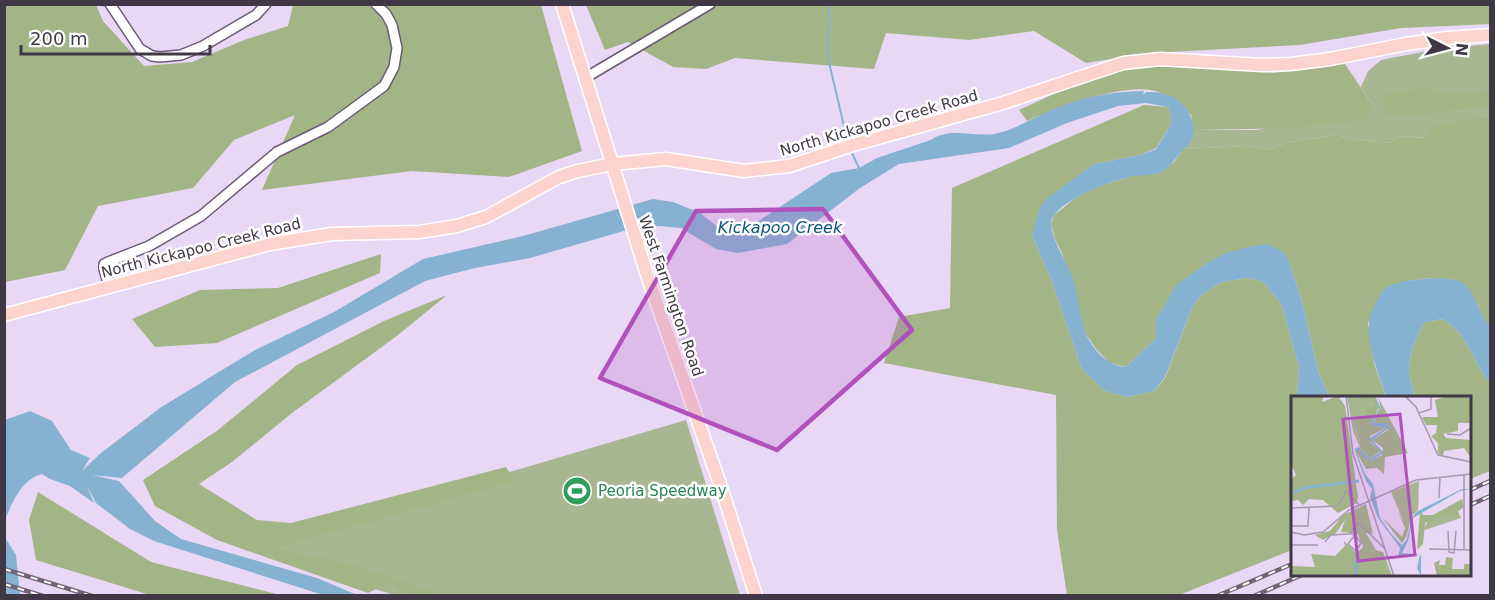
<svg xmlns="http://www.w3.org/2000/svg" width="1495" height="600" font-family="'DejaVu Sans',sans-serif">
<rect width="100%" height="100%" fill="#e9d7f6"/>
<path fill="#a8b692" d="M1490 44V117L1460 123 1426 138 1403 136 1390 143 1355 140 1337 135 1286 143 1269 150 1248 146 1183 149 1192 139 1193 130H1256L1374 107 1361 87 1368 71 1381 60 1438 49Z
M686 420 740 595H394L246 550Z"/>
<path fill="#a3b486" d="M1490 4V24L1401 28 1300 45 1150 53 1086 63 1034 31 969 40 886 33 874 69 735 58 706 69 673 67 628 42 605 50 586 5Z
M5 5H96L103 21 144 66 192 62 244 40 288 26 293 5H541L582 151 509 177 412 171 262 190 295 115 234 140 193 188 98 206 65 270 5 282Z
M1345 64 1374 107 1366 119 1297 128 1193 130 1191 115C1182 108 1172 98 1161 93 1131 79 1056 108 1027 121L1019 110 1056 93 1124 70 1153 67 1201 66 1274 73Z
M1426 88 1452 94 1490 89V106L1409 116 1388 114 1382 106 1385 94Z
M1144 105 1168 107 1171 114V125L1156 148 1141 155 1094 164 1076 178 1032 235 1051 279 1082 369 1105 391 1128 397 1154 391 1165 378 1193 306 1204 293 1222 282 1247 278 1262 281 1281 303 1299 367 1297 397 1292 398V550L1179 595H1067L1057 530 1056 395 884 363 899 317 950 308 952 188Z
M1490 117V326L1484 321 1478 305 1455 280 1432 278 1407 281 1368 323 1374 363 1386 397H1329L1318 371 1303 305 1290 264 1207 263 1177 285 1156 320V338L1126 367 1110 363 1096 349 1084 331 1062 253 1055 239 1051 224 1054 215 1078 196 1100 186 1132 176 1159 173 1174 162 1183 149 1248 146 1269 150 1286 143 1337 135 1355 140 1390 143 1403 136 1425 138 1431 125Z
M381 254 380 273 217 343 155 347 132 319 200 290 278 288Z
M447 295 398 335 292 413 232 462 199 484 257 520 291 523 506 467 515 481 276 548 358 566 443 595H408L388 583 368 593 217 540 155 506 143 480 218 430 297 365 384 321Z
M1443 319C1452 326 1461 333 1466 343 1475 357 1479 371 1490 383V471L1470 479V398L1413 397C1415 388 1410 383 1409 374 1408 357 1416 336 1425 322Z
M38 492 151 562 280 595H150L36 560 29 520Z"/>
<path fill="#86b2d1" d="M1144 91 1143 95 1146 92C1159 92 1170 93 1180 102 1189 110 1197 125 1192 139 1190 144 1184 149 1180 153 1175 160 1169 168 1161 172 1153 176 1142 175 1134 176 1113 180 1064 198 1053 217 1045 230 1067 262 1072 276 1077 290 1078 306 1082 321 1086 342 1104 366 1126 367L1156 338V320L1176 285 1207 263 1226 253 1252 246 1268 244 1284 252 1290 264 1303 305 1318 371 1329 397H1297L1299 367 1281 303 1262 281 1247 278 1222 282 1204 293 1193 306 1165 377 1154 391 1128 397 1105 391 1082 369 1051 279 1032 235 1039 210 1046 199 1094 164 1141 155 1156 149 1171 125V114L1168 107 1146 103 1118 106 1067 123 1009 148 899 164 860 188 787 244 738 253 716 249 681 228 659 226 634 228 530 258 475 268 425 281 235 382 122 478 92 475 119 481 155 521 181 539 317 578 357 595H323L154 541 130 529 96 503 87 486 94 503 70 486 50 479 42 474C21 480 13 501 5 520V420L30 411 52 421 71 450 90 458 82 471 101 453 160 408 204 381 255 350 334 312 423 259 523 236 653 199 673 202 700 213 719 228 733 231 751 226 831 173 859 168 877 158 931 140C949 127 973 137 994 134 1015 130 1030 119 1049 111 1083 97 1108 92 1144 91Z
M1432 278C1464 280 1467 279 1480 310 1483 317 1485 321 1490 326V383C1479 371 1475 357 1466 343 1461 333 1452 326 1443 319L1425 322C1416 336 1408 357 1409 374 1410 383 1415 388 1413 397H1386C1377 366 1357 330 1378 299 1380 296 1383 290 1386 288 1399 280 1418 280 1432 278Z
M4 524 6 539 16 555 20 595H6C7 571 4 548 4 524Z"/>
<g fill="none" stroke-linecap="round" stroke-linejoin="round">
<path stroke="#86b2d1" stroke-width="2" d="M96 4 105 6
M829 4 828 58 848 143
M851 151 859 168"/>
<g stroke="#6a5b75" stroke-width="12">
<path id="minor" d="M110 4 140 49 152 56 160 57 181 55 203 46 256 15 266 4
M585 78 710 4
M109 286 104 269V264L108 262 149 246 201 216 277 152 328 127 384 86 394 67 397 48 392 25 386 14 376 4"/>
</g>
<g stroke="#fff" stroke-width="15">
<path id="major" d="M562 4 649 281 721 487 756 596
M4 315 270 244 332 234 419 232 457 226 486 217 559 177 578 171 612 164 666 159 744 171 789 166 853 145 1003 103 1123 63 1160 59 1262 65 1291 64 1330 59 1406 44 1447 38 1490 35"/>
</g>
<use href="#minor" stroke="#fff" stroke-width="9"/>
<use href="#major" stroke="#fcd3cd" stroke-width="12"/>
<g stroke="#6f6577" stroke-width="4.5">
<path id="rail" d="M1470 490 1490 481
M1470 505 1490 496
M4 569 92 596
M4 584 43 596
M1217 596 1292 564
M1254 596 1304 574"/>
</g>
<use href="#rail" stroke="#fff" stroke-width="2" stroke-dasharray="7" stroke-linecap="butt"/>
</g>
<path fill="#b152bc" fill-opacity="0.2" stroke="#b152bc" stroke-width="4.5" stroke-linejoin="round" d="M823 209 912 330 777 450 600 378 696 211Z"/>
<defs>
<g id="stadium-disc" transform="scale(1.5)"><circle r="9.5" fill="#2e9e5b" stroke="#fff"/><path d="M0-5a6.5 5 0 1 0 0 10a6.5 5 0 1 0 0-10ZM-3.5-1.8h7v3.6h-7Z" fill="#fff"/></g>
</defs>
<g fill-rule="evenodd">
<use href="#stadium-disc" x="577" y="491"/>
</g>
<g text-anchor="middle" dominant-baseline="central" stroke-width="5" stroke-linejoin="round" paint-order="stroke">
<g font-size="15" fill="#403945" stroke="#fff">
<text transform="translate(879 123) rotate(-16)">North Kickapoo Creek Road</text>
<text transform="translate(201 248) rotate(-14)">North Kickapoo Creek Road</text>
<text transform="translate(671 296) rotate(71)">West Farmington Road</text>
</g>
<g font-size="15" fill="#27864d" stroke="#fff" text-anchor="start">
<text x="598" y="491">Peoria Speedway</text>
</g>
<g font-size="16" font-style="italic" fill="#05557d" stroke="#fff">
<text x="780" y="227">Kickapoo Creek</text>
</g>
</g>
<g transform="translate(1291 396)">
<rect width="180" height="180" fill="#e9d7f6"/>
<path d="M56 0H76L83 4 65 5H79L83 9 76 19 63 22 69 52 62 35ZM128 85 127 113 120 118 117 136 100 96ZM167 115 170 122 131 135 138 124Z" fill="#a8b692"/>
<path d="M0 0H33L31 6 47 0 54 10 67 101 66 107 47 117 32 104 18 103 12 109 7 104 0 105V83L5 79 0 68ZM76 0H84L88 11 80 29 95 32 79 40V46L90 55 78 63 69 52 63 22 76 19 74 15 83 9 79 5H64L71 1 82 4ZM157 0H177L180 6 179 27H167V35L152 38 155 42 180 44V62L173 52 153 55 152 60 147 57V47L140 40 145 37 146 29H135L131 21H147L144 4ZM87 1 117 57 94 61 93 78 86 72 75 73 65 56 69 54 79 65 91 59 92 52 81 44 97 34 96 27H83L90 12ZM128 101 127 114 118 122 116 139 111 147 90 120 111 141 114 132 106 113 116 132 119 117 126 113ZM171 103 173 111 165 117 134 127 132 148 126 154 129 115 132 119H142ZM75 108 82 138 75 137 85 154 92 156 101 180H0V170L24 171 20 158 44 160 54 150 53 145 65 157 68 155 72 151 67 138 50 136 54 124 45 137 32 144 24 139 39 135 52 119ZM155 161 162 162 161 173H173V168H180V180H146L143 167 149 164 148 169H154Z" fill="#a3b486"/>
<path d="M84 0 90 12 83 27H96L98 32 81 44 93 57 79 65 71 60 69 54 65 56 74 78 82 88 89 122 101 139 111 149 116 143 121 122 125 116 171 93H180L169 95 122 122 117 145 111 157 130 159V180L126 172 129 159 107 161 109 152 87 122 79 101 81 93 75 85 65 59 64 53 68 51 78 63 90 56 77 43 95 32 80 29 88 13Z" fill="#86b2d1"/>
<path fill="none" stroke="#86b2d1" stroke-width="3" d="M3 97 12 92 68 85M65 180 66 156"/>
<path fill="none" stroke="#a598af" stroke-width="1.5" d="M55 0 62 58 103 180M114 0 125 11 147 59 180 66M125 0H153M128 17 140 13V0M156 38 169 39 180 32M148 102 149 81M0 112 47 110 55 95 68 109M0 130H17L18 112M157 135 158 156 163 157 165 135M0 136 13 139 32 136 58 114 125 84 180 78M59 137 65 140 70 147 65 155 57 148 63 140M34 146 40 139 58 138 68 127 93 152M0 149H27M138 153 180 154M173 153V79"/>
<path fill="#b152bc" fill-opacity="0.15" stroke="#b152bc" stroke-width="3" d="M109 18 124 159 67 165 52 23Z"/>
<rect width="180" height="180" fill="none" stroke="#403945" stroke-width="3"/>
</g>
<rect width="1495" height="600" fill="none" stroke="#403945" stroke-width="12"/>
<g transform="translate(1447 48) rotate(96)" stroke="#ffffff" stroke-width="4.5" paint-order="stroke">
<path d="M0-4.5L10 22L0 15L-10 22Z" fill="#403945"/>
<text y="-9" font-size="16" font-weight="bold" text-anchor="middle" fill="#403945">N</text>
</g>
<path d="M21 45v9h189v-9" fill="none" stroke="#403945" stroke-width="3"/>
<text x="30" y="45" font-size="18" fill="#403945" stroke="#ffffff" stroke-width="4.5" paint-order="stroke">200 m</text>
</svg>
